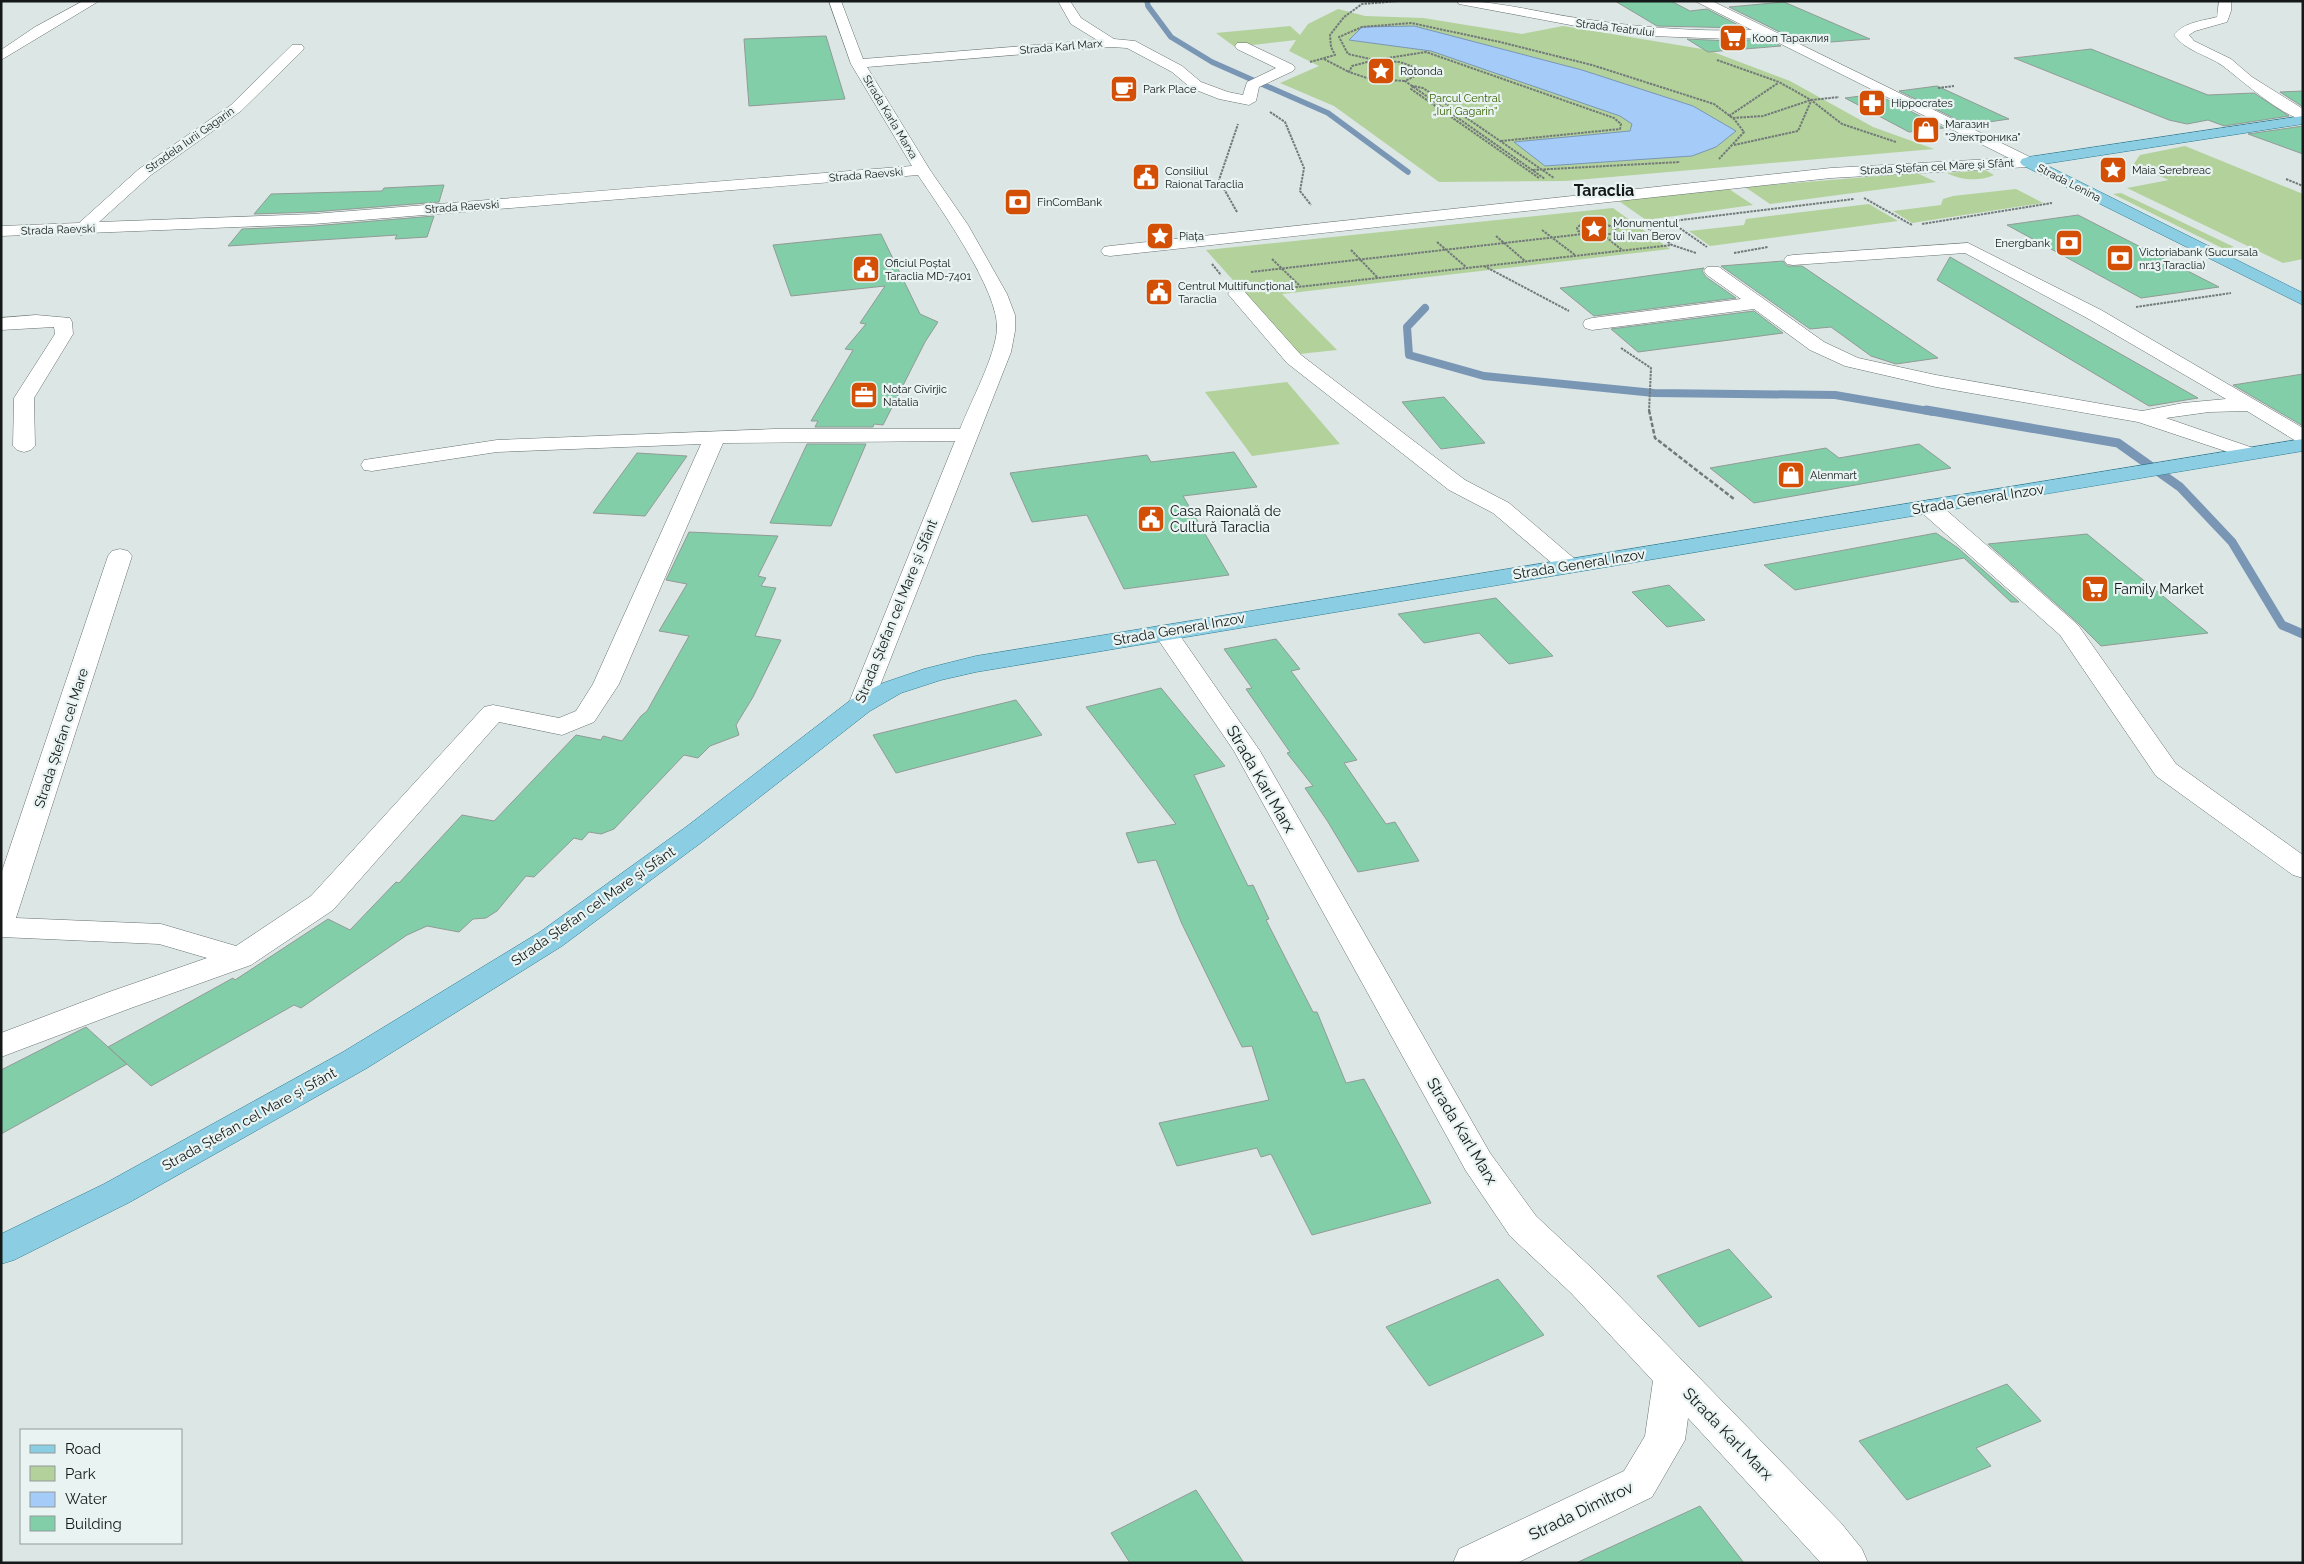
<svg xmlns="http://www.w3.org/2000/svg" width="2304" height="1564" font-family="Raleway,sans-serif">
<rect width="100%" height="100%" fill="#dbe6e5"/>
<path fill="#b3d19b" d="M1338 9 1365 16 1423 18 1522 34 1563 26 1708 50 1790 81 1873 127 1934 149 1565 181 1439 182 1334 106 1280 83 1319 66 1289 51 1296 40 1235 47 1216 33 1290 26 1300 35 1308 24Z
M2185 146 2303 194V259L2283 263 2127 188 2169 180 2133 165 2140 155Z
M1985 170 1994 175C1979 182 1961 180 1947 173Z
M1917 173 1936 182 1770 204 1745 187Z
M1729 189 1753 205 1646 220 1616 199Z
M2016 189 2043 203 1912 223 1893 211 1941 205 1943 199 1953 196Z
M2121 193 2234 247 2224 249 2113 194Z
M1869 204 1898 221 1710 246 1689 231 1744 225 1746 219Z
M1613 208 1670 249 1282 294 1337 350 1299 354 1206 250Z
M1287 382 1340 444 1252 456 1205 392Z"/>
<path fill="#a5ccf8" stroke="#7a96b5" d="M1414 26 1582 70 1693 106 1736 131 1716 147 1692 156 1545 166 1514 142 1630 131 1632 124 1620 116 1431 51 1349 40 1362 27Z"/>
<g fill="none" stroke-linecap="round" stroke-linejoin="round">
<path stroke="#7a96b5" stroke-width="5.5" d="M1147 1 1148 6 1171 37 1212 62 1328 113 1408 172"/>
<path stroke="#7a96b5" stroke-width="8" d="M1425 308 1407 327 1409 355 1484 376 1654 393 1835 395 1934 412"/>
<path stroke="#7a96b5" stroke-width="9" d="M1926 410 2118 443 2180 487 2232 542 2282 625 2303 634"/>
</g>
<path fill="#81cea9" stroke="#929b96" d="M1615 1H1671L1690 11 1707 9 1744 28 1657 26Z
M1784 2 1870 39 1804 44 1729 7Z
M826 36 845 99 749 106 744 39Z
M1687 39 1729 41 1767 39 1781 46 1708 52Z
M2091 49 2208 95 2254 93 2289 116 2224 126 2208 120 2187 124 2169 120 2014 58Z
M1937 86 2009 119 1968 125 1899 91Z
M2303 91V107L2280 92Z
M1876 94 1944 128 1909 132 1845 98Z
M2303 126V154L2248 134Z
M444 185 439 202 313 212 254 214 271 194 382 191 384 188Z
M2078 215 2219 287 2141 298 2007 225Z
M434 216 427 237 395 239 397 235 228 246 242 229 313 226Z
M881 234 920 314 938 322 925 342 883 425 874 424 873 427H815L818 421H811L853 350 845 349 866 324 860 323 885 286 791 296 773 245Z
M1950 257 2198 398 2149 406 1937 280Z
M1783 261 1787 266H1802L1938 358 1896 364 1871 356 1831 327 1810 329 1721 266Z
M1704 268 1702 271 1706 277 1736 298 1594 316 1560 288Z
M1754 311 1783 333 1638 352 1611 329Z
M2303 374V426L2233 385Z
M1444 397 1485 443 1441 449 1402 402Z
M807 444H866L831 526 770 523Z
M1919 444 1951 468 1754 503 1710 468 1826 448 1839 458Z
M1234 452 1257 487 1183 496 1229 575 1124 589 1087 515 1032 522 1010 473 1147 455 1151 462Z
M637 453 687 456 645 516 593 513Z
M689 532 778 536 758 576 766 578 761 586 776 588 755 636 781 640 753 697 736 725 739 735 710 746 698 758 684 755 614 829 601 834 589 832 582 840 574 838 534 877 526 876 497 911 486 918 473 919 459 932 427 926 407 935 301 1008 294 1005 151 1086 108 1047 233 978 235 980 328 919 350 930 396 882 399 883 462 815 494 821 576 735 601 740 603 736 622 741 641 716 647 711 689 636 659 631 687 584 666 580Z
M1936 533 1958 548 2019 602H2011L1964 558 1795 590 1764 565Z
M2087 534 2208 633 2101 646 2079 624 1988 544Z
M1669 585 1705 620 1667 627 1632 592Z
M1496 598 1553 656 1509 664 1479 633 1424 643 1398 614Z
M1276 639 1300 669 1291 671 1357 760 1344 763 1386 824 1395 822 1419 861 1358 872 1328 822 1305 788 1313 786 1287 753 1290 752 1246 689 1252 688 1224 649Z
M1161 688 1225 766 1194 775 1248 886 1253 885 1269 919 1266 920 1313 1012H1317L1346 1083 1364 1079 1431 1203 1312 1235 1271 1154 1261 1157 1257 1148 1177 1166 1159 1123 1269 1100 1252 1046 1242 1047 1182 924 1156 860 1138 863 1126 833 1176 824 1086 707Z
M1016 700 1042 735 896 773 873 735Z
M86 1027 127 1064 1 1134V1070Z
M1729 1249 1772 1297 1699 1327 1657 1276Z
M1498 1279 1544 1335 1429 1386 1386 1327Z
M2007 1384 2041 1421 1976 1448 1991 1466 1907 1500 1859 1441Z
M1196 1490 1244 1563H1130L1111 1533Z
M1700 1506 1744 1563H1576Z"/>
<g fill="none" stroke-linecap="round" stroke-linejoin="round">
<g stroke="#687271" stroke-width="1">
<path id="minor" d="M83 1H99L1 60V50L35 27Z
M829 1H841L863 59 1097 40 1071 24 1058 1H1070L1081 18 1114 39 1135 41 1182 66 1201 82 1228 92 1243 95 1247 82 1276 68 1237 49 1235 46 1237 43H1247L1293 65 1295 68 1293 71 1259 87 1256 101 1249 105 1219 99 1191 88 1172 72 1127 48 1111 47 867 67 930 170 968 225 1007 294 1015 315V331L1011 352 870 711 861 713 852 711 848 705 955 441 723 443 619 684 594 722 562 735 499 722 333 910 251 965 131 1008 1 1057V1033L109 992 207 958 159 944 1 937V874L108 556 112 551 120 549 128 551 132 556 16 918 161 924 236 946 311 896 484 707 493 705 559 718 576 711 593 684 701 444 497 452 372 471 364 470 361 465 364 460 497 440 774 429H960C971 401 995 357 997 329 999 291 940 208 918 175L313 224 88 233 81 235 75 233 1 236V226L79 223 139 169 231 105 292 45H302L304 48 302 51 241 111 151 175 99 222 313 214 912 166 851 64Z
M1457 1C1498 1 1537 12 1577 18 1635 27 1693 32 1752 30L1695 1H1712L2032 158 2036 162 2034 165 2028 167 1831 178 1110 256 1104 255 1101 251 1104 247 1110 246 1831 168 2009 158 1767 37 1729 39 1652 36 1576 26 1459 4Z
M2219 1H2231V11L2227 22 2195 31 2189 35 2194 41 2231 59 2252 77 2303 109V120C2281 115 2241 80 2223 66 2206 54 2187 52 2174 35 2184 22 2202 21 2217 17Z
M1968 243 2101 310 2303 428V443L2296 441 2247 411 2209 412 2166 418 2256 449 2260 453 2256 457 2249 459 2138 422 1936 387 1845 366 1810 350 1754 309 1592 330 1585 328 1583 324 1585 320 1592 318 1741 299 1707 275 1704 271 1707 267H1719L1824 342 1858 358 1936 375 2142 411 2183 403 2226 399 2087 318 1965 253 1793 265 1787 264 1784 260 1787 256 1793 255Z
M1237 289 1243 290 1301 355 1465 480 1509 503 1576 560 1580 565 1576 570 1568 572 1560 570 1493 513 1449 490 1287 363 1228 294 1231 290Z
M36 315 70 318 72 322 73 334 34 398 35 446 31 450 24 452 17 450 13 446 14 398 55 334 54 327 1 330V318Z
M1929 500 1937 502 2078 625 2176 764 2303 855V878L2293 875 2156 776 2060 635 1921 512 1918 507 1921 502Z
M1165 625 1174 627 1260 751 1490 1153 1536 1216 1597 1273 1841 1523 1862 1549 1868 1563H1821L1688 1418 1685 1440 1652 1497 1517 1563H1453L1459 1549 1624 1471 1645 1436 1653 1381 1571 1293 1510 1236 1466 1171 1234 751 1153 632 1156 627Z"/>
</g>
<g stroke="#2f7a90" stroke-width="1">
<path id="major" d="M2303 116V124L2044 164 2303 293V305L2022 165 2020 162 2022 159 2028 157Z
M2303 439V451L976 672 941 680 901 693 870 711 706 839 562 946 367 1068 130 1202 14 1260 1 1264V1234L104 1184 343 1052 540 932 686 827 852 699 883 683 924 669 976 656Z"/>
</g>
<path stroke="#727a79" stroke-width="2" stroke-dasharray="2.5 1" stroke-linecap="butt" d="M1324 59 1349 72
M1717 60 1779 82 1811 100 1842 124 1896 142
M1371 61 1352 66 1349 72 1370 79 1405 81
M1380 61 1400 62 1419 69 1417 75 1405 81 1545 179
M1310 62 1335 55 1331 47 1330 35 1344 17 1362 4 1399 1
M1938 88 1954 86
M1270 112 1285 122 1304 168 1300 191 1311 205
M1729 116 1778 83
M1733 118 1763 116 1811 100 1839 97
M1501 141 1620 129 1621 124 1614 118 1426 52 1375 60 1348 54 1339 37 1362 27 1411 23 1500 42 1592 65 1714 104 1734 119 1744 132 1719 159
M1734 145 1798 131 1811 101
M1533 170 1680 162
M1539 178 1411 89 1413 86 1423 88 1554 178
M2286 179 2303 186
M1864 198 1912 225
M1237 212 1219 180 1238 124
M1636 220 1672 245 1696 253
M1671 222 1707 247
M1605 224 1615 228 1854 199
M1922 224 2052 203
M1580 225 1577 228 1578 231 1597 236 1616 233 1615 228
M1542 230 1575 255
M1496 236 1525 261
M1606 237 1622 250
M1437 242 1466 267
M1351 250 1378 278
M1734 253 1768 247
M1272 259 1300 286
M1212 264 1221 275
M1484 266 1569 311
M1251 272 1583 234
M1271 290 1672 245
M2136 307 2231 293
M1621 348 1651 368 1649 412"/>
<path stroke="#727a79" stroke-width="2.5" stroke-dasharray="4.5 2" stroke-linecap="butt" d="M1649 410 1655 438 1734 499"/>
<use href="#minor" fill="#fff" fill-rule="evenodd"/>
<use href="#major" fill="#8bcee3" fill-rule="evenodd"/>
</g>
<defs>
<g id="supermarket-square" transform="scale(1.4375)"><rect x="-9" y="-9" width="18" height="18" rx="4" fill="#d34f06" stroke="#e8f3f2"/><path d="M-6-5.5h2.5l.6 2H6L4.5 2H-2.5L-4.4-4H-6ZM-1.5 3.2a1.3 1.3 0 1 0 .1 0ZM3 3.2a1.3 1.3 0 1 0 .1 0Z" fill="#fff"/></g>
<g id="sight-square" transform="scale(1.4375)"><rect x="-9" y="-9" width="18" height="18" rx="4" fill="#d34f06" stroke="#e8f3f2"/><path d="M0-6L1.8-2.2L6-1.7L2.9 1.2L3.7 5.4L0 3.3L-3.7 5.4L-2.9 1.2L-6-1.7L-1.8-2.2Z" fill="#fff"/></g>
<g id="cafe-square" transform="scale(1.4375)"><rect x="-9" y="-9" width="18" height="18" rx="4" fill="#d34f06" stroke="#e8f3f2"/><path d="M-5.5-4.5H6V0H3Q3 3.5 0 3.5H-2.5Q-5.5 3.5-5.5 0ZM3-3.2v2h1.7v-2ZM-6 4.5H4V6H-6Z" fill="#fff"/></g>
<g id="pharmacy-square" transform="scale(1.4375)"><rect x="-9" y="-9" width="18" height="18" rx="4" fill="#d34f06" stroke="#e8f3f2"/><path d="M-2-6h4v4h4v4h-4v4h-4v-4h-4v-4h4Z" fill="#fff"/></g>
<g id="shop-square" transform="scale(1.4375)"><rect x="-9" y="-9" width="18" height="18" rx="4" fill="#d34f06" stroke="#e8f3f2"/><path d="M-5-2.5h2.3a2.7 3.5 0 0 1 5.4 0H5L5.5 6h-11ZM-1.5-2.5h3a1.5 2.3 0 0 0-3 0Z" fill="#fff"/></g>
<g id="civic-square" transform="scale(1.4375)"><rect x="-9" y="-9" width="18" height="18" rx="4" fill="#d34f06" stroke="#e8f3f2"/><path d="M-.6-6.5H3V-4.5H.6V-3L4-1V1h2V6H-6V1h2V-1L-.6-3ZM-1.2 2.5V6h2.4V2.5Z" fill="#fff"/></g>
<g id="bank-square" transform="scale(1.4375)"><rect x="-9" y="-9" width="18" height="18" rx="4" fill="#d34f06" stroke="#e8f3f2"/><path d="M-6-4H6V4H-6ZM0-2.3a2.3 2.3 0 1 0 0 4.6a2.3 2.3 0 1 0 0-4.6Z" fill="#fff"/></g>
<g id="office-square" transform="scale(1.4375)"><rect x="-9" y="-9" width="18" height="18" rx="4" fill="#d34f06" stroke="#e8f3f2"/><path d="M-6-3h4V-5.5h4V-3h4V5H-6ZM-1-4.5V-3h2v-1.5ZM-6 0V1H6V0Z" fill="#fff"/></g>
</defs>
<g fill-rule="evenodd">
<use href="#supermarket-square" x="1733" y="38"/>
<use href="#sight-square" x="1381" y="71"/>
<use href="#cafe-square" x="1124" y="89"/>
<use href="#pharmacy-square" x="1872" y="103"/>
<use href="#shop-square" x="1926" y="130"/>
<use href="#sight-square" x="2113" y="170"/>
<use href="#civic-square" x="1146" y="177"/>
<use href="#bank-square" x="1018" y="202"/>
<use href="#sight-square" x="1594" y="229"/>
<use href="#sight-square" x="1160" y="236"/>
<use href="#bank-square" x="2069" y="243"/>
<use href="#bank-square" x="2120" y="258"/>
<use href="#civic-square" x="866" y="269"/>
<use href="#civic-square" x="1159" y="292"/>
<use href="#office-square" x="864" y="395"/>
<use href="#shop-square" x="1791" y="475"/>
<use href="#civic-square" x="1151" y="519"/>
<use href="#supermarket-square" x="2095" y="589"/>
</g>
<g text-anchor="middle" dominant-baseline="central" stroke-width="4.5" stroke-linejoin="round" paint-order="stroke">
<g font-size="11" fill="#141818" stroke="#e8f3f2">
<text transform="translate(1615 28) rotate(7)">Strada Teatrului</text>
<text transform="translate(1061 47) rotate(-5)">Strada Karl Marx</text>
<text transform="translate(890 117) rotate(59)">Strada Karla Marxa</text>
<text transform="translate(190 140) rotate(-35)">Stradela Iurii Gagarin</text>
<text transform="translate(1937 167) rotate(-3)">Strada Ștefan cel Mare și Sfânt</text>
<text transform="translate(866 175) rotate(-5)">Strada Raevski</text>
<text transform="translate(2069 183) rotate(27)">Strada Lenina</text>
<text transform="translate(462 207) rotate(-4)">Strada Raevski</text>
<text transform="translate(58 230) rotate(-2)">Strada Raevski</text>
</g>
<g font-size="11" fill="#141818" stroke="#e8f3f2" text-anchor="start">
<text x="1752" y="38">Кооп Тараклия</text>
<text x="1400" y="71">Rotonda</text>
<text x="1143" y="89">Park Place</text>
<text x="1891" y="103">Hippocrates</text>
<text x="1945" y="124">Магазин<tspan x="1945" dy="13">"Электроника"</tspan></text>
<text x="2132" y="170">Maia Serebreac</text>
<text x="1165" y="171">Consiliul<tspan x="1165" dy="13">Raional Taraclia</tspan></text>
<text x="1037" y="202">FinComBank</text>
<text x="1613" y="223">Monumentul<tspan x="1613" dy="13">lui Ivan Berov</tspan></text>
<text x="1179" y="236">Piața</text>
<text x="2050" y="243" text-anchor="end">Energbank</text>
<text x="2139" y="252">Victoriabank (Sucursala<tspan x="2139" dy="13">nr.13 Taraclia)</tspan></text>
<text x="885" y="263">Oficiul Poștal<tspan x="885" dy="13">Taraclia MD-7401</tspan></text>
<text x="1178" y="286">Centrul Multifuncțional<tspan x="1178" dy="13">Taraclia</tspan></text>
<text x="883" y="389">Notar Cîvîrjic<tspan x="883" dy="13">Natalia</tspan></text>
<text x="1810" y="475">Alenmart</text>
</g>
<g font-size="11" fill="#396100" stroke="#e8f3f2">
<text x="1465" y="98">Parcul Central<tspan x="1465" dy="13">„Iuri Gagarin”</tspan></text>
</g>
<g font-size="14" fill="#141818" stroke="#e8f3f2">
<text transform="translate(1978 499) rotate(-9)">Strada General Inzov</text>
<text transform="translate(1579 564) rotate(-9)">Strada General Inzov</text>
<text transform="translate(896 611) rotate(-68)">Strada Ștefan cel Mare și Sfânt</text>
<text transform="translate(1179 629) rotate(-10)">Strada General Inzov</text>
<text transform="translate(61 738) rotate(-72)">Strada Ștefan cel Mare</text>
<text transform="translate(593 906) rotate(-35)">Strada Ștefan cel Mare și Sfânt</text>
<text transform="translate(249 1119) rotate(-29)">Strada Ștefan cel Mare și Sfânt</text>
</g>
<g font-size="14" fill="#141818" stroke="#e8f3f2" text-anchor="start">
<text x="1170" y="511">Casa Raională de<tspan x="1170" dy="16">Cultură Taraclia</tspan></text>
<text x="2114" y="589">Family Market</text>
</g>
<g font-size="16" font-weight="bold" fill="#141818" stroke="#e8f3f2">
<text x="1604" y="190">Taraclia</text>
</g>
<g font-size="16" fill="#141818" stroke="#e8f3f2">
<text transform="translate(1261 779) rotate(60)">Strada Karl Marx</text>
<text transform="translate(1462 1131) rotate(59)">Strada Karl Marx</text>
<text transform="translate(1728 1434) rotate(46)">Strada Karl Marx</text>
<text transform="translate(1581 1511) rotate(-26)">Strada Dimitrov</text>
</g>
</g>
<rect width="2304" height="1564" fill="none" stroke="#141818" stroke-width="5"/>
<rect x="20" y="1429" width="162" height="115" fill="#e8f3f2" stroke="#939b9b"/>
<rect x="30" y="1445" width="25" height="8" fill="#8bcee3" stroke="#939b9b"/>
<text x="65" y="1454" font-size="15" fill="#141818">Road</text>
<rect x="30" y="1466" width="25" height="15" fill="#b3d19b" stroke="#939b9b"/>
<text x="65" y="1479" font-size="15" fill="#141818">Park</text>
<rect x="30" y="1492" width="25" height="15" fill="#a5ccf8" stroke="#939b9b"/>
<text x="65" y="1504" font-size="15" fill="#141818">Water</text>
<rect x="30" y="1516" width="25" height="15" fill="#81cea9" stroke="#939b9b"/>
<text x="65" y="1529" font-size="15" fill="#141818">Building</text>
</svg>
